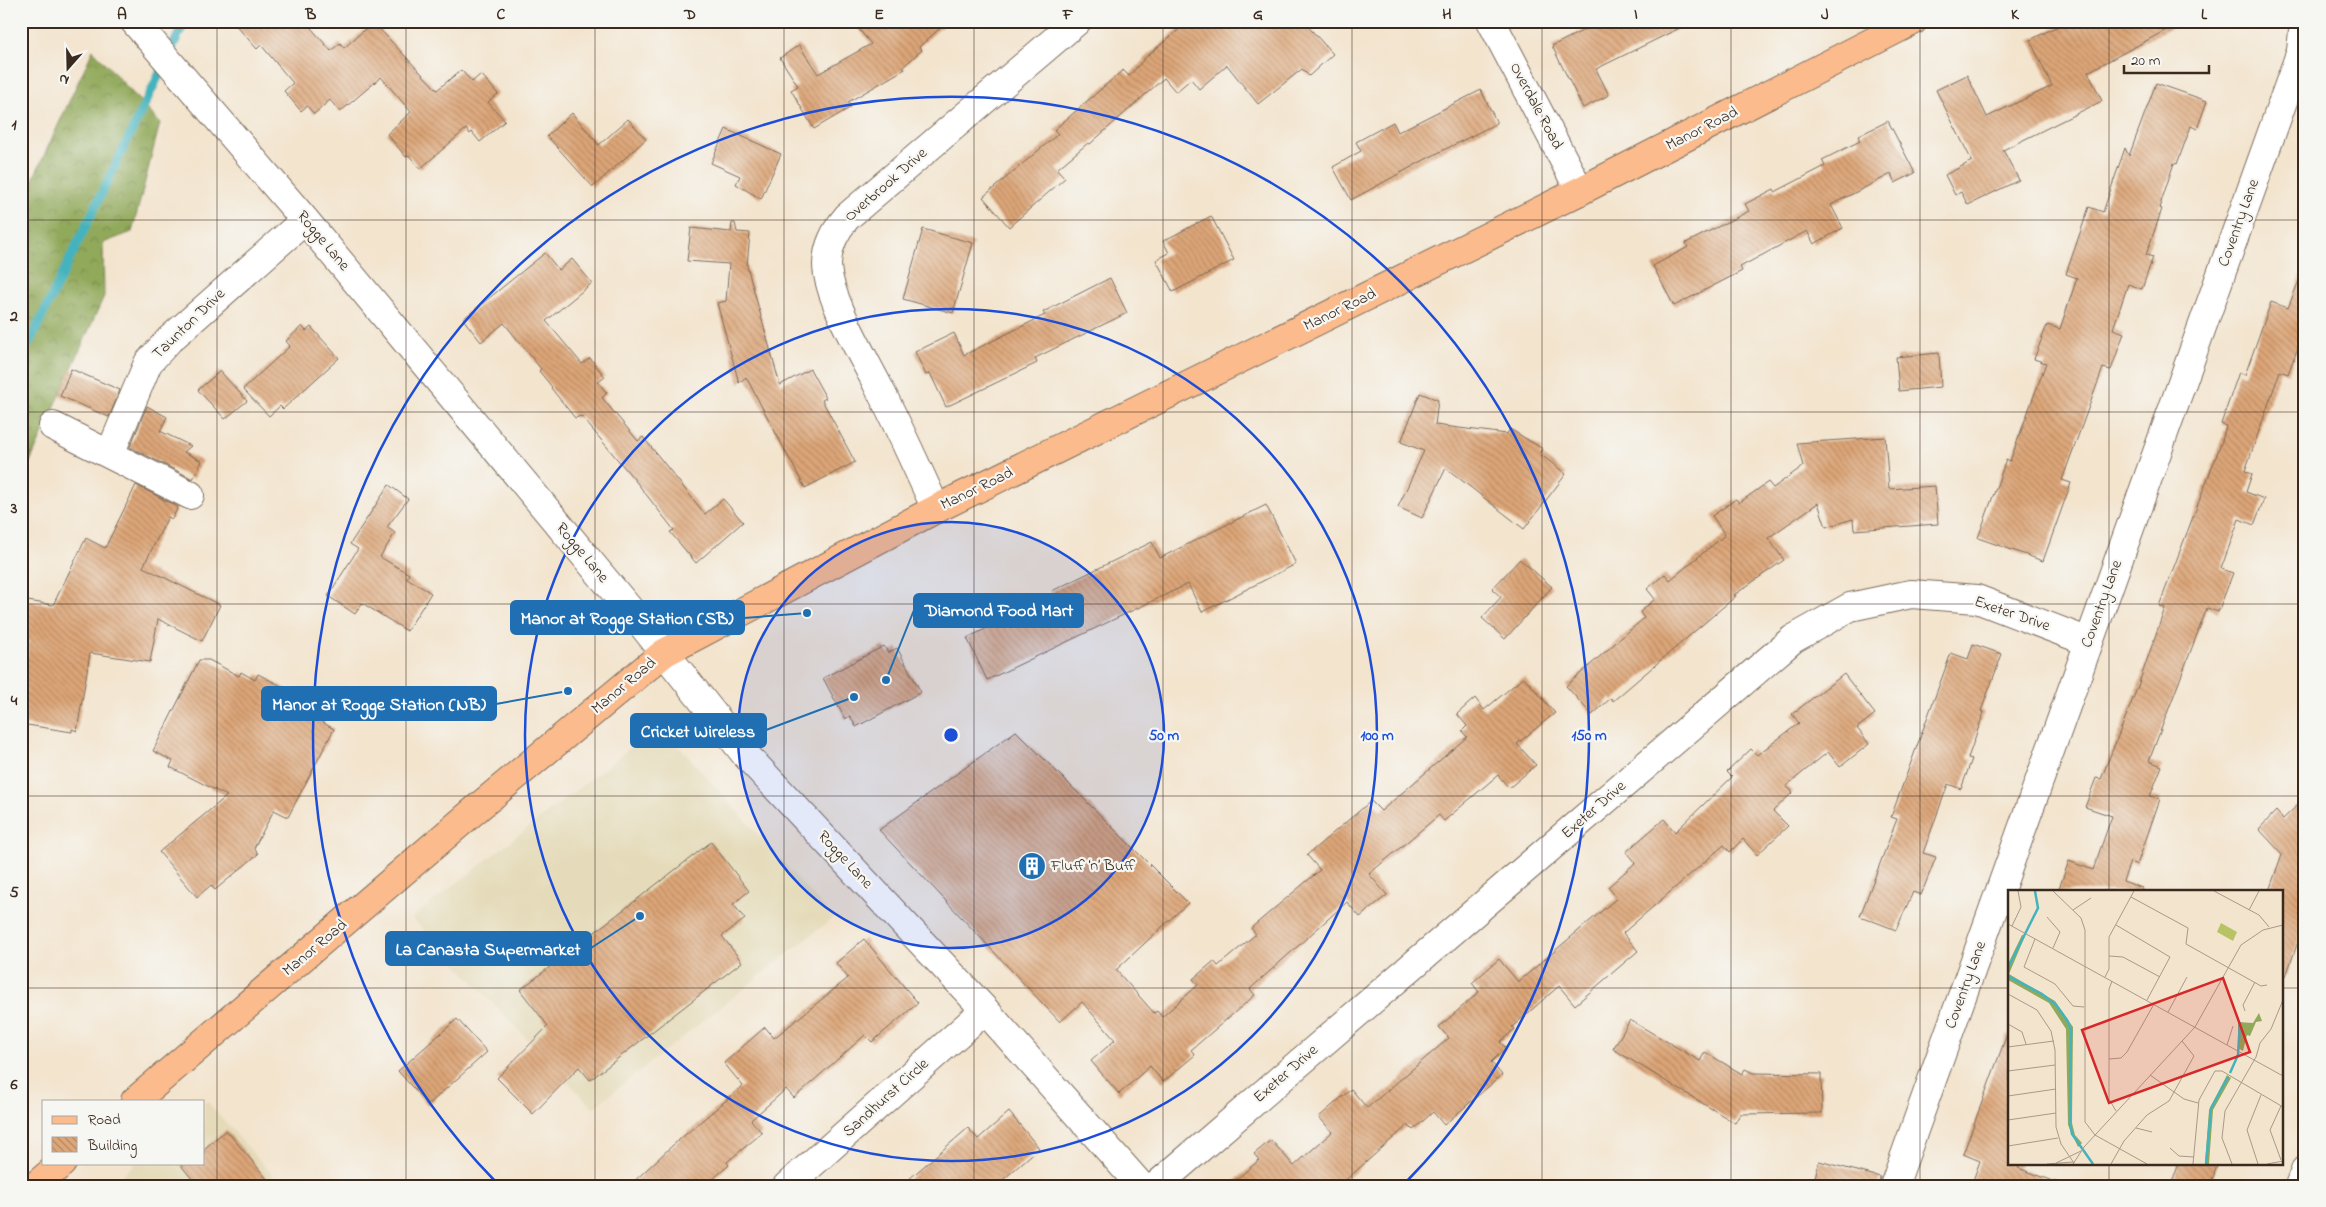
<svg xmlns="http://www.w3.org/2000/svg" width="2326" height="1207" font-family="'Indie Flower',sans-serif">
<defs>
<pattern id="forest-crowns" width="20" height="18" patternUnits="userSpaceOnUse" patternTransform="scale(1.25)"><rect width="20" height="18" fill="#91a95a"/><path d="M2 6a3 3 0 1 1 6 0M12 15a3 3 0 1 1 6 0" fill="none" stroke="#788a4a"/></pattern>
<pattern id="building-back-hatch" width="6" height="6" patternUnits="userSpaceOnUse" patternTransform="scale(1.25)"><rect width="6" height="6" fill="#dda678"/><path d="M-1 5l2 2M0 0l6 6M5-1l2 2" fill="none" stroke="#b48762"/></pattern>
</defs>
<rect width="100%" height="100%" fill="#f6f6f2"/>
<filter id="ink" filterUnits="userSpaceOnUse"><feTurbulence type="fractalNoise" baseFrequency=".02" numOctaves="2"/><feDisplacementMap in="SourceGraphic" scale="10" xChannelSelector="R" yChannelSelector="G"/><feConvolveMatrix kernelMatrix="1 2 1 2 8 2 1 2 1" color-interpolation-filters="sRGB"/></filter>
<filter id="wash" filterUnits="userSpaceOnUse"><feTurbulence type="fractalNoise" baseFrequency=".0096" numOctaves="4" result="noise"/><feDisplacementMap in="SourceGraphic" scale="20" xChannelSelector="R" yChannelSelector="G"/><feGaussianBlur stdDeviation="1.12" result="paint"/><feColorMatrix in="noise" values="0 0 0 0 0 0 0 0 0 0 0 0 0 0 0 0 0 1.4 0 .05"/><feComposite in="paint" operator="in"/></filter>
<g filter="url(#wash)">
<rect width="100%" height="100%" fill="#f3e4ce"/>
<path fill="#e5dbba" d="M660 725 833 918 593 1108 412 918Z
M207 1101 282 1186H110L136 1163H204V1103Z"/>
<path fill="url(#forest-crowns)" stroke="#666a3c" d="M93 50 160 123 132 232 103 243 104 296 21 482V205Z"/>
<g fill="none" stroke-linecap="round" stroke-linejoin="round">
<path stroke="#44b3be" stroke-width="9" d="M21 360 185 21"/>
</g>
<g id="blocks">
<path fill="url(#building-back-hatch)" d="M232 21H305L331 51 340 43 344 48 373 22 437 90 461 70 472 82 481 74 498 94 488 102 505 121 480 142 472 132 470 134 466 129 420 169 409 155 406 157 387 134 411 112 381 77 340 112 330 100 314 114 307 106 301 111 284 91 293 83 261 45 257 49Z
M852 21H948L919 47 922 50 903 67 905 69 848 102 851 107 814 129 791 90 798 86 780 58 799 45 818 74 871 44Z
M1189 21H1303L1333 54 1309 76 1302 69 1258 104 1227 65 1199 89 1191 79 1176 92 1164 78 1090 144 1088 143 1057 169 1065 178 1009 227 983 197 1058 134 1054 130 1123 70 1129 76 1147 56Z
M1602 21H1694L1596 69 1609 95 1583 108 1552 46Z
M2068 21H2183L2088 72 2102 101 2003 150 2019 180 1968 205 1961 192 1955 195 1945 175 1972 161 1936 90 1967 75 1987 117 2052 86 2030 40Z
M2156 83 2207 101 2197 129 2191 126 2177 164 2174 163 2159 208 2162 209 2146 255 2153 257 2142 289 2128 284 2113 329 2124 333 2111 370 2103 368 2062 480 2071 483 2043 561 1978 538 2006 460 2010 461 2046 363 2034 359 2047 325 2060 329 2077 278 2066 274 2089 207 2103 212 2125 148 2129 156Z
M1481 90 1497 123 1426 159 1351 200 1333 167 1361 151 1356 142 1393 122 1398 132Z
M572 113 599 145 628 119 646 139 593 187 547 136Z
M1888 121 1915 173 1895 183 1891 174 1831 205 1843 228 1814 244 1807 231 1740 267 1742 271 1674 306 1653 266 1688 247 1686 243 1749 211 1745 204 1774 189 1775 192 1825 166 1822 160 1860 141 1858 136Z
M726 129 781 154 761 199 736 184 740 176 711 163Z
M1211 216 1234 260 1173 292 1156 260 1169 253 1163 241Z
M732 223H735L737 232 750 233 747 266 780 385 810 369 826 398 822 400 855 462 805 488 746 377 739 383 717 303 726 301 729 264 687 261 691 228 731 232Z
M923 229 973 243 953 313 903 299Z
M545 253 559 270 572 259 592 283 546 321 582 364 590 358 605 377 598 382 607 393 602 398 638 441 643 437 705 514 723 499 743 522 696 563 670 532 674 530 634 479 581 416 575 418 551 388 552 387 539 371 541 369 504 323 481 342 463 319Z
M2304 268 2305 329 2288 374 2280 371 2245 471 2252 474 2246 492 2264 499 2254 525 2239 519 2221 569 2233 573 2218 612 2207 608 2149 761 2162 766 2150 796 2160 799 2137 865 2130 862 2123 881 2142 888V891H2058L2069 861 2093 870 2112 816 2085 807 2096 778 2101 779 2138 686 2165 608 2159 606 2222 441 2226 426 2221 424 2239 372 2245 375 2271 302 2288 308Z
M1110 278 1127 313 1035 358 1037 363 946 407 930 373 926 375 915 352 954 333 964 355 1045 315 1043 312Z
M302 326 306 331 311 327 339 358 283 409 280 406 269 416 243 389 290 346 286 341Z
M1939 353 1941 387 1899 391 1896 357Z
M71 369 120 390 109 417 60 396Z
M220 371 247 401 225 419 198 390Z
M1420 393 1438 400 1435 425 1507 434 1510 429 1543 449 1540 454 1566 474 1524 529 1446 468 1422 518 1398 507 1424 451 1401 442Z
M147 406 167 417 160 431 191 446 184 452 202 461 193 479 130 447Z
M1885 437 1889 489 1935 486 1938 524 1854 530 1853 519 1826 527 1818 503 1768 538 1784 560 1734 595 1736 596 1613 701 1611 698 1592 715 1566 686 1644 618 1640 612 1655 599 1647 589 1665 574 1670 580 1725 535 1712 516 1736 499 1739 503 1768 482 1773 488 1803 466 1797 443Z
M136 485 178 507 172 519 168 517 143 567 220 605 202 641 158 619 150 662 90 653 77 731 72 729V732L21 724V686L29 642 21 641V600L53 605 86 538 105 548Z
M389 485 408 499 387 527 395 533 380 557 409 574 407 578 431 593 407 631 362 603 355 614 328 596 358 549 350 544Z
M1266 505 1296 564 1202 612 1188 584 987 680 967 638 1054 595 1052 591 1152 542 1160 558Z
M1520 559 1552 587 1505 639 1482 618 1501 597 1492 589Z
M1973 644 2002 654 1981 711 1984 712 1968 758 1972 759 1961 789 1948 784 1923 853 1936 857 1921 895 1913 892 1896 930 1860 916 1897 819 1891 817 1951 653 1968 659Z
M884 646 888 653 897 648 921 692 856 727 850 716 845 719 823 678Z
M199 660H209L239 676 241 672 255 680 258 674 287 689 284 694 322 712 318 720 334 729 288 817 274 810 254 848 258 854 215 890 211 885 197 897 159 852 227 796 170 767 173 761 153 751Z
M1844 674 1875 714 1857 728 1869 744 1840 767 1828 752 1786 786 1793 792 1773 811 1788 826 1757 855 1743 839 1730 852 1724 845 1623 933 1638 951 1575 1005 1559 986 1512 1027 1515 1029 1500 1042 1506 1048 1491 1062 1502 1075 1444 1125 1433 1112 1413 1130 1408 1125 1339 1186H1229L1259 1160 1254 1154 1271 1140 1294 1166 1332 1132 1319 1117 1351 1089 1367 1108 1449 1038 1439 1027 1479 992 1472 983 1499 959 1518 982 1617 898 1608 887 1635 863 1626 852 1664 819 1675 832 1732 777 1727 772 1751 749 1757 755 1799 723 1792 714Z
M1524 677 1555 713 1517 744 1536 765 1509 788 1498 775 1444 821 1439 815 1369 874 1387 895 1360 917 1347 902 1250 989 1255 995 1191 1050 1195 1055 1163 1082 1150 1066 1119 1094 1091 1061 1115 1040 1082 1002 1060 1022 879 830 1016 731 1188 903 1116 970 1154 1013 1157 1011 1162 1017 1198 985 1193 979 1214 961 1218 966 1256 934 1251 928 1320 870 1307 855 1371 801 1381 811 1467 737 1462 731 1467 726 1457 714 1475 698 1484 710Z
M2305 798V922L2286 976H2282V891H2269L2282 854 2259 829 2276 811 2283 819Z
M711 842 749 891 733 904 745 919 722 936 742 962 590 1080 579 1067 533 1114 497 1078 548 1026 520 990Z
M864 939 918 1003 872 1042 865 1035 794 1098 786 1089 751 1120 762 1133 727 1162 729 1165 705 1186H629L673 1145 743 1086 724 1063 765 1027 774 1038 848 978 836 963Z
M457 1019 487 1052 428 1105 398 1071Z
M1630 1020 1700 1061 1705 1052 1742 1074 1745 1069 1753 1073 1821 1074 1822 1113 1740 1114 1735 1123 1613 1049Z
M2007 1034 2010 1035V1163H2020L2018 1168 2059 1183V1186H1971L1980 1161 1963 1154Z
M1009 1112 1039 1148 996 1186H901L968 1128 978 1139Z
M226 1130 273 1186H198L179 1163H204V1149Z
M1819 1161 1880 1177 1879 1186H1813Z
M2179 1163H2218L2210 1186H2171Z"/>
</g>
</g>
<g filter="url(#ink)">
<use href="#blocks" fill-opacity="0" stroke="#7b6b5c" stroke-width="1"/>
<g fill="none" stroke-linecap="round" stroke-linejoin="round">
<g stroke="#7b6b5c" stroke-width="30">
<path id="minor" d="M134 21 305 220 640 622 745 754 985 1010 1141 1186
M1491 21 1580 191
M53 426 190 495
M110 454 148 363 169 340 305 220
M936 509C917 467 898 425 877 384 862 354 828 298 827 265 827 246 835 231 847 217L1077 21
M787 1186 985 1010
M1156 1186 1793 639 1850 607 1911 594 1977 599 2089 642
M1894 1186 2301 51 2304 21
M2299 1186 2305 1170"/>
</g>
<g stroke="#7b6b5c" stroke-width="30">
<path id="major" d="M135 1101 481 805 664 653 936 509 1580 191 1913 21
M35 1186 62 1163"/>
</g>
<use href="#minor" stroke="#fff" stroke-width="28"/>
<use href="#major" stroke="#fbbb8c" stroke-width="28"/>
</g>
</g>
<path fill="none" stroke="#3b2a1e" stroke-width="1" stroke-opacity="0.55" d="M217 21V1186M406 21V1186M595 21V1186M784 21V1186M974 21V1186M1163 21V1186M1352 21V1186M1542 21V1186M1731 21V1186M1920 21V1186M2109 21V891M21 220H2305M21 412H2305M21 604H2305M21 796H2305M21 988H2010M2282 988H2305M2109 1163V1186"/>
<circle cx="951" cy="735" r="213" fill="#1d4ed8" fill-opacity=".12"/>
<g fill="none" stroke="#1d4ed8" stroke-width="2.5">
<circle cx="951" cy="735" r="213"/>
<circle cx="951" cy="735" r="426"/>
<path d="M496 1182A638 638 0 1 1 1406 1182"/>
</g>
<defs>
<g id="building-disc" transform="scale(1.4375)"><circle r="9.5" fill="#1f6fb2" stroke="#f6f6f2"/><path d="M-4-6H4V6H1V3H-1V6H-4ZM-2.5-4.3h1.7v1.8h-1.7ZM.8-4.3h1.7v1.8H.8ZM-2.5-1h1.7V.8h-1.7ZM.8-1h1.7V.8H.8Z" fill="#fff"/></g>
</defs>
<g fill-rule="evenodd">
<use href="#building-disc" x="1032" y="866"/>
</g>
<g text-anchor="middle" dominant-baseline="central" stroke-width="4.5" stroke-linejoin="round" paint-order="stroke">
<g font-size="16" fill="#3b2a1e" stroke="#f6f6f2">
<text transform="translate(1536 106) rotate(62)">Overdale Road</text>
<text transform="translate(1702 129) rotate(-27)">Manor Road</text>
<text transform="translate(886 185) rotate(-41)">Overbrook Drive</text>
<text transform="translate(2239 223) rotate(-70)">Coventry Lane</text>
<text transform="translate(323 241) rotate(50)">Rogge Lane</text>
<text transform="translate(1340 310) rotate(-26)">Manor Road</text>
<text transform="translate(189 324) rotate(-44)">Taunton Drive</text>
<text transform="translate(977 489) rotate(-26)">Manor Road</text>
<text transform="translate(582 553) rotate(50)">Rogge Lane</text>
<text transform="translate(2102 604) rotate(-70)">Coventry Lane</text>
<text transform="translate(2012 614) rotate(19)">Exeter Drive</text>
<text transform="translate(624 686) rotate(-40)">Manor Road</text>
<text transform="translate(1594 810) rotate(-41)">Exeter Drive</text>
<text transform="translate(845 860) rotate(47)">Rogge Lane</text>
<text transform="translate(315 948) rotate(-40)">Manor Road</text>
<text transform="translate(1966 985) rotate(-70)">Coventry Lane</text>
<text transform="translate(1286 1074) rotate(-41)">Exeter Drive</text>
<text transform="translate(886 1098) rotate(-42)">Sandhurst Circle</text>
</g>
<g font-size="16" fill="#3b2a1e" stroke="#f6f6f2" text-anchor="start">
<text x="1051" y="866">Fluff ‘n’ Buff</text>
</g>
</g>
<g transform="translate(2008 890)">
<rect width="275" height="275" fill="#f3e4ce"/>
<path d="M213 33 229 42 225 51 209 42Z" fill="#b7c365"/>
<path d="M14 45 17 46 1 84 47 111 65 137 64 233 67 245 74 253 70 257 60 235 58 139 41 113 0 90V74ZM251 123 254 131 248 132 242 146 239 145 235 161 230 158V132L245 133ZM219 185 223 188 205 220 201 274H197L201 220Z" fill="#91a95a"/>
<path fill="none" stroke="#44b3be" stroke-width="2.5" d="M0 78 30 18 27 1M0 86 34 104 48 115 59 130 63 139 62 234 64 244 85 274M222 183 230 165 232 132M198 274 203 218 220 187"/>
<path fill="none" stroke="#a99a88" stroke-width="1" d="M45 1 73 28 77 40V232L87 245 139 274M206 1 251 25 261 37M123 7 180 38 178 54 253 96 259 95M65 20 83 8M241 20 251 1M39 27 52 42 45 58M0 34 275 186M108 35 162 67 139 110M4 36 13 17 10 1M27 49 16 77 47 94 65 116 76 117M101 66 115 67 152 87M97 87 101 79V47L126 1M104 91 101 99V209L108 221M0 104 29 120 43 141 47 160 48 237 53 254 66 273M237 121 235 115 247 92M160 122 179 87M0 134 14 142 18 154M219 155 225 136M0 157 46 151M101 169 113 168 119 162 146 114M0 181 47 175M142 185 176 209 190 213M0 206 48 199M273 216 262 240 273 270M0 230 48 223M128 238 144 242M0 256 50 248M162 258 171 266 186 267M48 273 73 261M39 274 65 272M65 274 76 257 187 137 233 55 255 40 275 35M103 274 116 251 139 225 161 211 186 166 174 151M185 274 191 210 207 181H214L275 217M224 274 214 248 217 221 248 167 252 153 263 139 275 110M250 274 239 240 253 205M259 274 275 271"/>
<path fill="#d62828" fill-opacity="0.15" stroke="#d62828" stroke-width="2.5" d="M215 88 242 162 101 213 74 140Z"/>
<rect width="275" height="275" fill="none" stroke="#3b2a1e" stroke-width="2.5"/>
</g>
<circle cx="951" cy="735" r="8" fill="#1d4ed8" stroke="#f6f6f2" stroke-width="2.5"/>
<g font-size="15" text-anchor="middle" font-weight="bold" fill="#1d4ed8" stroke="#f6f6f2" stroke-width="4.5" stroke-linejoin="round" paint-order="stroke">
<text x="1164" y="740">50 m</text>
<text x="1377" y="740">100 m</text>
<text x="1589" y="740">150 m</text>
</g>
<path fill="none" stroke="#1f6fb2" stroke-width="2" d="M886 680L914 610M807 613L744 618M568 691L496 704M854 697L766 730M640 916L591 948"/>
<g fill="#1f6fb2" stroke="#f6f6f2" stroke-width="2">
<circle cx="886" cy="680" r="5"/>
<circle cx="807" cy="613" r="5"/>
<circle cx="568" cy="691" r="5"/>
<circle cx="854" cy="697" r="5"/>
<circle cx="640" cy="916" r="5"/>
</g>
<g fill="#1f6fb2" stroke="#1f6fb2" stroke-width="2">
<rect x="914" y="594" width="169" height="33" rx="5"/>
<rect x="511" y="601" width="233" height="33" rx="5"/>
<rect x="262" y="687" width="234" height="33" rx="5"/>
<rect x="631" y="714" width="135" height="33" rx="5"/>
<rect x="386" y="932" width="205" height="33" rx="5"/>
</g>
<g font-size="18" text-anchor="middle" font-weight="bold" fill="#fff">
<text x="999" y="616">Diamond Food Mart</text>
<text x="627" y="624">Manor at Rogge Station (SB)</text>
<text x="379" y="710">Manor at Rogge Station (NB)</text>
<text x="698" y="737">Cricket Wireless</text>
<text x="488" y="955">La Canasta Supermarket</text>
</g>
<rect width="2326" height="1207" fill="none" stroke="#f6f6f2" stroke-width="55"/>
<rect x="42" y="1100" width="162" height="65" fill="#f6f6f2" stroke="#aba49d"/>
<rect x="52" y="1116" width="25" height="8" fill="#fbbb8c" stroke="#aba49d"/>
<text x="88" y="1124" font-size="15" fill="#3b2a1e">Road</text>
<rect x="52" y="1137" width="25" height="15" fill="url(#building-back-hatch)" stroke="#aba49d"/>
<text x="88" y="1150" font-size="15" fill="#3b2a1e">Building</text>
<g transform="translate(68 68) rotate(200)" stroke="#f6f6f2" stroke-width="4" paint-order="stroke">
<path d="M0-4L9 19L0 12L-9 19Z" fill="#3b2a1e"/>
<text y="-8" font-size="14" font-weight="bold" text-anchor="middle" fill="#3b2a1e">N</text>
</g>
<path d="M2124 65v8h85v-8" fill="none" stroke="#3b2a1e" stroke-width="2.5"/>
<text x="2131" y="65" font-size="15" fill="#3b2a1e" stroke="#f6f6f2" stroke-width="4" paint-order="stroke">20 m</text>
<rect x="28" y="28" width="2270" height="1152" fill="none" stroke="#3b2a1e" stroke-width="2"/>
<g font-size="16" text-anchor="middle" font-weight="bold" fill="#3b2a1e">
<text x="122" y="19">A</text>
<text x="311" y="19">B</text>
<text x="501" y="19">C</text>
<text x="690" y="19">D</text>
<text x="879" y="19">E</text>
<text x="1068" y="19">F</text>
<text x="1258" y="19">G</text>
<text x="1447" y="19">H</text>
<text x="1636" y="19">I</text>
<text x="1825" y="19">J</text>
<text x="2015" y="19">K</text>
<text x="2204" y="19">L</text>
<text x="14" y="129">1</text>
<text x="14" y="321">2</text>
<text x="14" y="513">3</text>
<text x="14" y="705">4</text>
<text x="14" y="897">5</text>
<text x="14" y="1089">6</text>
</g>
</svg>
